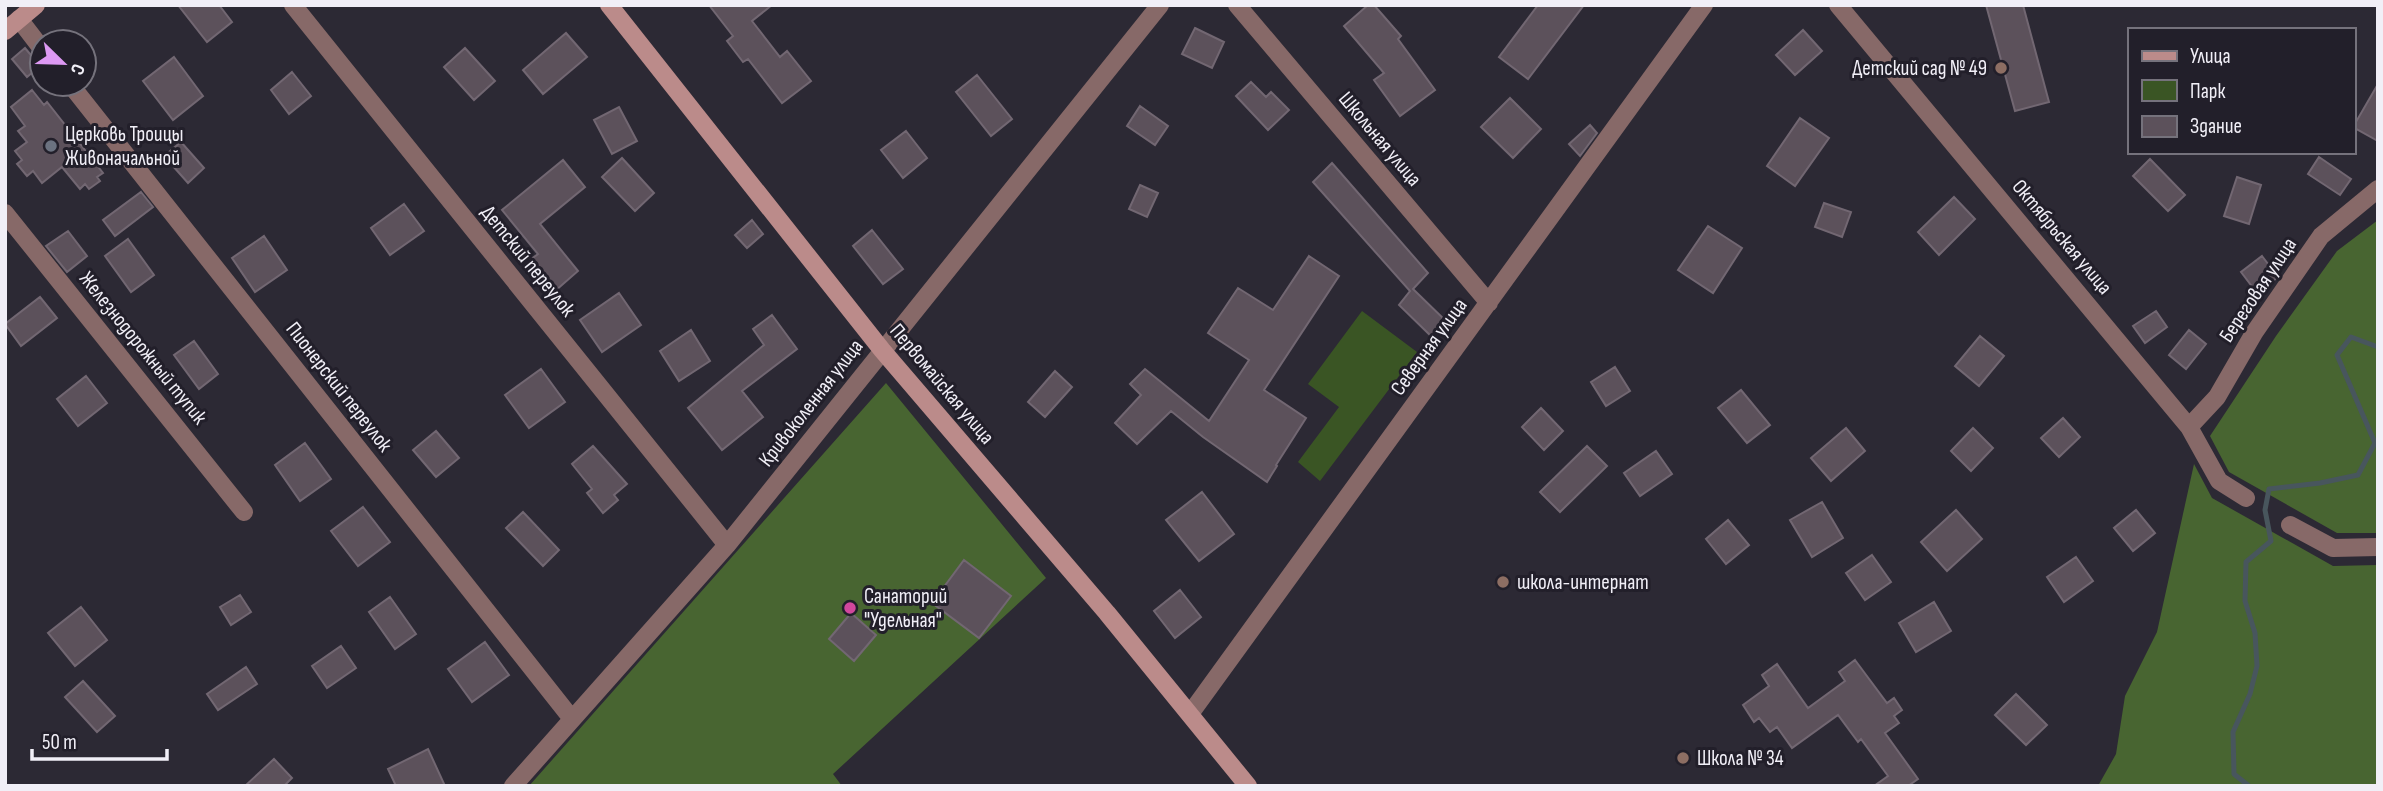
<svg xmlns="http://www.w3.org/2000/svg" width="2383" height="791" font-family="'Sofia Sans Condensed',sans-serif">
<rect width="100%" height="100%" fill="#2c2934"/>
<path fill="#3a5524" d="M1362 311 1417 352 1320 481 1298 462 1339 407 1308 384Z"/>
<path fill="#486531" d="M2378 220V533H2337L2229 472 2210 436 2276 336 2337 251Z
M886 383 1046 578 833 774 842 786H529Z
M2194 464 2212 498 2333 566 2378 565V786H2098L2116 754 2125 696 2157 632Z"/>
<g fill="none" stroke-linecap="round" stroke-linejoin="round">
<path stroke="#48565d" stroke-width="5" d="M2249 786 2234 774 2233 732 2250 694 2257 666 2255 633 2245 601 2246 562 2271 541 2265 510 2269 489 2320 483 2358 475 2375 443 2337 355 2351 337 2378 347"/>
</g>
<path fill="#5c515b" stroke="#726772" stroke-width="2" d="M178 5H219L232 22 207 42Z
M709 5H772L752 21 780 57 787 51 811 81 782 103 748 59 743 62 727 41 733 36Z
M1368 5H1374L1401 36 1398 39 1435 90 1400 116 1374 80 1384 73 1344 26Z
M1538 5H1584L1528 79 1499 57Z
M1986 5H2023L2049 102 2015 111Z
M1195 28 1224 42 1212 68 1182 54Z
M1803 30 1822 51 1795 75 1776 55Z
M566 33 587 57 543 94 523 70Z
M25 48 40 66 27 77 12 59Z
M465 48 495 81 474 100 444 67Z
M174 57 203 96 173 120 143 81Z
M292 72 311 96 289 114 271 90Z
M977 75 1012 119 991 136 956 92Z
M1251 82 1266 97 1271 92 1289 110 1268 130 1236 96Z
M2378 84V141L2353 127Z
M32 90 44 105 47 102 103 173 97 177 100 181 89 189 85 184 80 189 62 167 42 183 33 171 27 176 17 164 22 160 15 151 27 142 18 131 25 126 11 107Z
M1510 98 1541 129 1513 158 1481 127Z
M1140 106 1168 126 1155 145 1127 126Z
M619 107 637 141 612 154 594 120Z
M1800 118 1829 138 1795 186 1767 166Z
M1590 125 1597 133 1580 156 1569 144Z
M906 131 927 158 903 178 881 150Z
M181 142 204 168 188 183 164 156Z
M2319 157 2351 179 2340 195 2308 174Z
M622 158 654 193 635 211 602 177Z
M2150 159 2185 195 2168 211 2133 176Z
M563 160 585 187 540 224 578 271 555 291 530 260 538 254 502 210Z
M1332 163 1428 273 1413 289 1448 323 1433 338 1399 305 1410 291 1313 182Z
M2237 177 2261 185 2249 224 2224 216Z
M1140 185 1158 193 1147 217 1129 209Z
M141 192 153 207 115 236 103 220Z
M1954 197 1975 219 1939 255 1918 232Z
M1824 203 1851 212 1842 237 1815 227Z
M404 204 424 231 390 255 371 228Z
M752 220 763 234 747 248 735 235Z
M1708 226 1742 248 1713 293 1678 270Z
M872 230 903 269 883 284 853 246Z
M68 231 87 256 67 272 46 246Z
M264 236 287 270 255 292 232 258Z
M128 239 154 275 131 292 105 256Z
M1309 256 1339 276 1264 390 1306 418 1276 465 1277 466 1267 482 1203 437 1171 411 1137 444 1115 423 1141 395 1130 384 1145 369 1209 421 1249 360 1208 333 1238 288 1273 310Z
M2262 256 2278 277 2257 293 2241 272Z
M619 293 641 325 602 352 580 320Z
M40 297 57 318 21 346 5 324Z
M2156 311 2167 327 2145 343 2133 326Z
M772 315 797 349 742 391 763 417 722 450 688 408 764 345 753 329Z
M691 330 710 361 679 381 660 351Z
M2189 330 2206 344 2186 369 2169 355Z
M1980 336 2004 356 1979 386 1955 366Z
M194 341 218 374 199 389 174 355Z
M1615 367 1630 391 1606 406 1591 382Z
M541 369 565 402 529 428 505 395Z
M1055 371 1072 387 1045 417 1028 402Z
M86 376 107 403 78 426 57 399Z
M1741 390 1770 425 1747 443 1718 408Z
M1541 408 1563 431 1544 450 1522 427Z
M2063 418 2080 437 2059 457 2041 438Z
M1846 428 1865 451 1831 481 1811 458Z
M1973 428 1993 448 1971 471 1951 451Z
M436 431 459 458 436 477 413 450Z
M305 443 331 479 300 501 275 465Z
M593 446 627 484 614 495 618 500 603 513 587 493 592 489 572 464Z
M1587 446 1607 466 1560 512 1540 492Z
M1656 451 1672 474 1640 496 1624 473Z
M1202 492 1234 534 1199 561 1166 520Z
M1822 502 1843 538 1812 557 1790 520Z
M363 507 390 542 358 566 331 531Z
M1956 510 1982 539 1947 571 1921 542Z
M2136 510 2155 533 2133 551 2114 528Z
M523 512 559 550 543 566 506 528Z
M1728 520 1749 545 1726 564 1706 539Z
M1872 555 1891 582 1865 600 1846 573Z
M2076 557 2093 581 2064 602 2047 577Z
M964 560 1011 596 979 638 932 603Z
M1180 590 1201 617 1175 638 1154 611Z
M240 595 251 612 231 625 220 607Z
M390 597 416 634 395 649 369 612Z
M1934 602 1951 631 1916 652 1899 623Z
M81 607 107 640 75 666 48 633Z
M851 613 876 635 854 661 829 639Z
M485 642 509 675 472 702 448 669Z
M341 646 356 668 327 688 312 666Z
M1855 660 1887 703 1894 698 1902 710 1894 716 1899 723 1885 733 1918 779 1908 786H1874L1888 776 1861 739 1858 742 1838 715 1792 748 1777 727 1770 732 1759 718 1754 722 1743 705 1769 686 1762 675 1777 664 1808 708 1845 681 1839 672Z
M246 667 257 684 218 710 207 694Z
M83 681 115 716 97 732 65 697Z
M2016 694 2047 725 2026 745 1995 715Z
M428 749 445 786H396L388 769Z
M274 759 292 778 284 786H245Z"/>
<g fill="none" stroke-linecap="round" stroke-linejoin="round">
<path stroke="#876968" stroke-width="18" d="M293 5 727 545
M1237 5 1489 303
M1838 5 2189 427 2219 481 2246 498
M19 19 42 49
M70 84 572 719
M5 213 244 512
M2189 427 2217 397 2254 333 2321 236 2378 189
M2290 525 2333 548 2378 547
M1190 714 1704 5
M513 786 727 545 1160 5"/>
<path stroke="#bb8b8a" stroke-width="18" d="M609 5 882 350 1107 613 1248 786
M5 31 36 5"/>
</g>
<g fill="#8d6e63" stroke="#221f2a" stroke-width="2.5">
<circle cx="2001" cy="68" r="7"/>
<circle cx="1503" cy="582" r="7"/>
<circle cx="1683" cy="758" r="7"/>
</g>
<circle fill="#6b7280" stroke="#221f2a" stroke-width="2.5" cx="51" cy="146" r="7"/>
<circle fill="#d1479c" stroke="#221f2a" stroke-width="2.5" cx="850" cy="608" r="7"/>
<g text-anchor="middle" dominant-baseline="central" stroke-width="6" stroke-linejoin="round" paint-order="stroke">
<g font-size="21" fill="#f1eff7" stroke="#221f2a" text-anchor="start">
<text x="1987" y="68" text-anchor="end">Детский сад № 49</text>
<text x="65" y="134">Церковь Троицы<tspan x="65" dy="24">Живоначальной</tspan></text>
<text x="1517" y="582">школа-интернат</text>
<text x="864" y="596">Санаторий<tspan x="864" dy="24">"Удельная"</tspan></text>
<text x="1697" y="758">Школа № 34</text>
</g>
<g font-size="21" fill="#f1eff7" stroke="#221f2a">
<text transform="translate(1380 139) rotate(50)">Школьная улица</text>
<text transform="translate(2062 237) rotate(50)">Октябрьская улица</text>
<text transform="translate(528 261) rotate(51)">Детский переулок</text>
<text transform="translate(2258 290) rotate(-56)">Береговая улица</text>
<text transform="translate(1429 347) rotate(-54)">Северная улица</text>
<text transform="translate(143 348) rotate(51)">Железнодорожный тупик</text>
<text transform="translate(942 384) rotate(50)">Первомайская улица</text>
<text transform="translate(339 387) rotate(52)">Пионерский переулок</text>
<text transform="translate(811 403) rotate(-52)">Кривоколенная улица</text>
</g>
</g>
<rect width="2383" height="791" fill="none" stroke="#f1eff7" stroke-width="14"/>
<rect x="2128" y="28" width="228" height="126" fill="#221f2a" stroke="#75727c" stroke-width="2"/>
<rect x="2142" y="51" width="35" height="10" fill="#bb8b8a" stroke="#75727c" stroke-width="2"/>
<text x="2190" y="63" font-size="21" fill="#f1eff7">Улица</text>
<rect x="2142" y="80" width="35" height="21" fill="#3a5524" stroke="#75727c" stroke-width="2"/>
<text x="2190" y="98" font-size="21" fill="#f1eff7">Парк</text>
<rect x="2142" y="116" width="35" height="21" fill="#5c515b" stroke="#75727c" stroke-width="2"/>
<text x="2190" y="133" font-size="21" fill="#f1eff7">Здание</text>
<g transform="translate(63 63) rotate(113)"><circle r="33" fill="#221f2a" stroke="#75727c" stroke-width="2"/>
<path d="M0-5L12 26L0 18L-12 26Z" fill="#dd99f3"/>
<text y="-10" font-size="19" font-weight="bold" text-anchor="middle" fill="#f1eff7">С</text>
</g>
<path d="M32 749v10h135v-10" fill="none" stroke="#f1eff7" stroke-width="3.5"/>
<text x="42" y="749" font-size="21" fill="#f1eff7" stroke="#221f2a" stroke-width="5" paint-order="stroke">50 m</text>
</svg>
